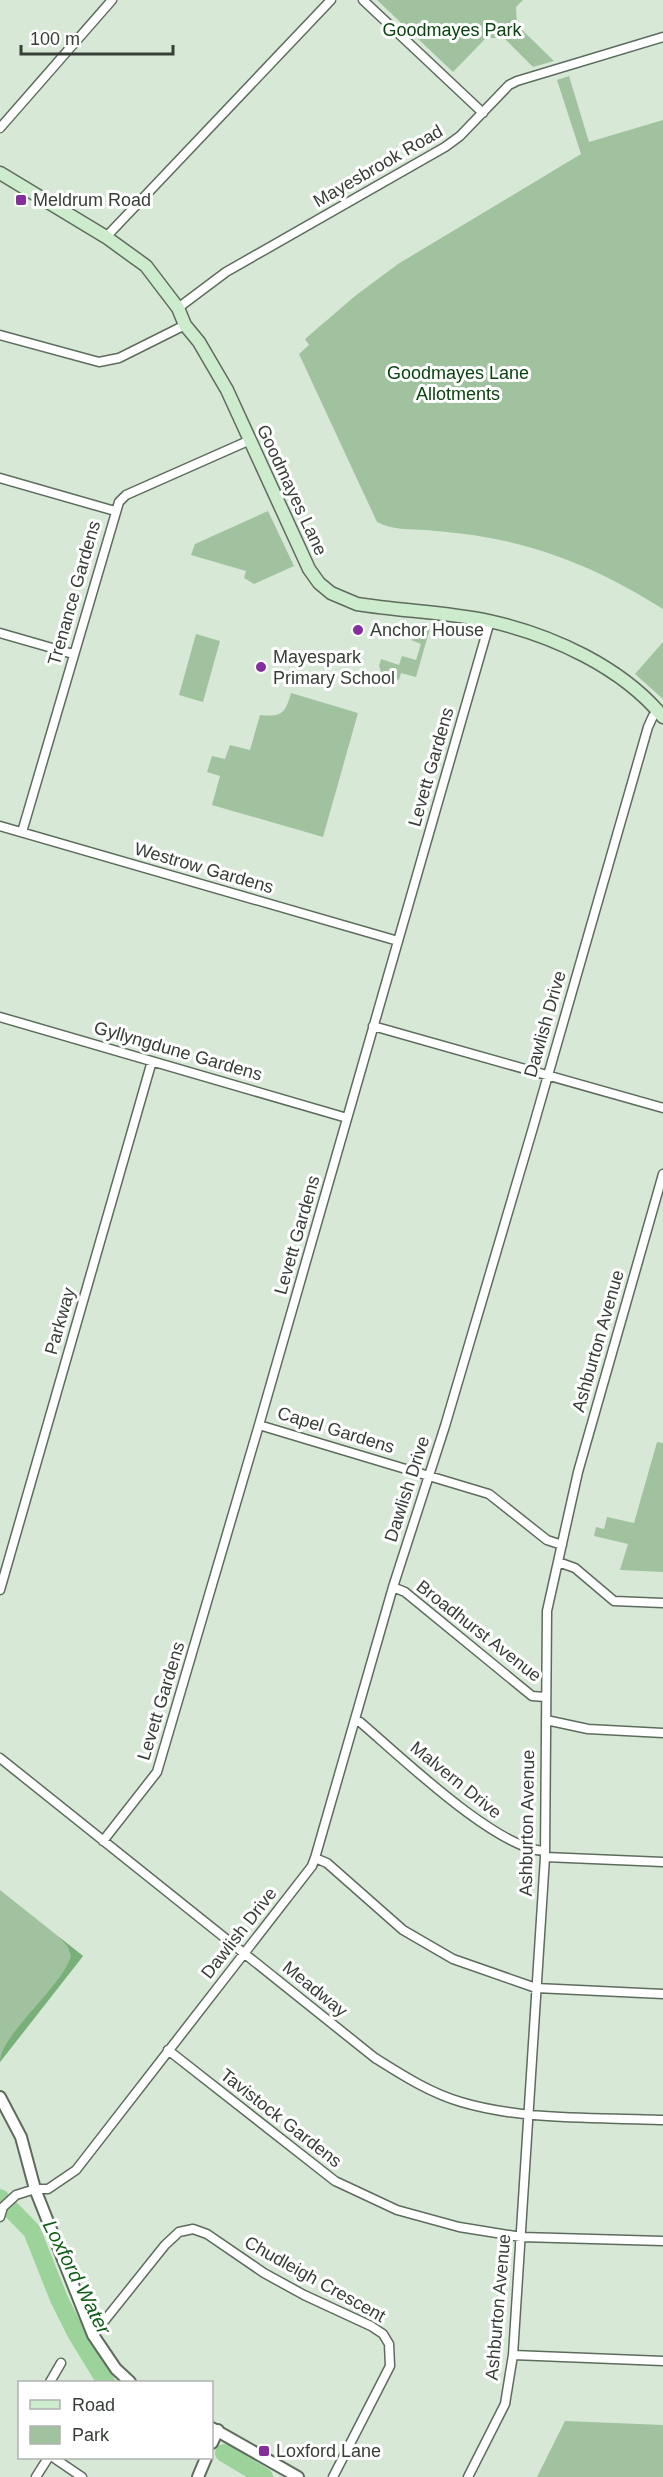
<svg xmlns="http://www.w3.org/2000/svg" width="663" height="2477" font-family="Helvetica,sans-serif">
<rect width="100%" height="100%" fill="#d7e8d7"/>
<path fill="#a0c29f" d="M377 0H523L516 7 517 25 554 61 533 67 504 38H486L453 72Z
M569 76 589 142 663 120V609C610 575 552 549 490 538 469 534 447 532 426 530 410 529 391 530 377 522L299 354 309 345 305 339 355 296 398 264 581 154 557 80Z
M268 511 294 566 254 584 244 578 246 571 191 555 195 544Z
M420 624 431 625 416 677 401 673 399 680 382 674 379 666 381 659 399 665 402 656 416 660 421 644 411 640 418 636Z
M196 634 220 641 203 702 179 695Z
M663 642V699L635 674Z
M291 693 358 713 323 837 212 805 220 776 207 772 212 756 225 759 230 745 250 750 260 715C282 717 285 714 291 693Z
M657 1442 663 1443V1572L620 1570 628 1544 594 1536 596 1527 604 1529 607 1517 634 1523Z
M0 1890 83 1956 0 2062Z
M565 2421 663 2425V2477H537Z"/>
<path fill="#79af78" d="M59 1937 83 1956 0 2062C0 2035 62 1987 71 1956L68 1947Z"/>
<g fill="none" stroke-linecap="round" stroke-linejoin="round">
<path stroke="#9bd39a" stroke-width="18" d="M0 2198 32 2231 59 2299 76 2333 106 2382
M224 2453 264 2477"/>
<g stroke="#5e6c5d" stroke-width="11">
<path id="minor" d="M363 0 483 113
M0 128 112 0
M106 237 331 0
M178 308 226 272 445 147 460 136 509 85 517 81 663 37
M0 335 99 362 119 358 185 325
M0 478 115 511
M0 633 73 654
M0 826 398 941
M22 832 119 502 126 495 248 441
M0 1017 347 1118
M373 1026 663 1108
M259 1425 489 1494 547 1540 562 1545
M558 1562 575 1568 614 1601 663 1603
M393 1587 405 1592 532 1696 545 1697
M0 1590 152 1061
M546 1720 588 1729 663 1733
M355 1721 360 1722C399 1755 497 1850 545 1851
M0 1758 375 2058C402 2075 430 2093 461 2102 525 2121 597 2117 663 2120
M103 1841 157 1772 259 1425 490 621
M545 1857 663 1862
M315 1858 327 1863 403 1930 453 1959 536 1988 663 1994
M168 2050 335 2181 397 2210 459 2227 521 2237 663 2241
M0 2217 3 2207 16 2195 35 2189H48L76 2170 312 1866 315 1858 393 1587 445 1426 532 1131 648 727 653 716 658 711
M93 2335 165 2245 179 2232 193 2229 207 2234 264 2273 304 2295 371 2326 383 2334 389 2344 390 2366 333 2477
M513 2355 663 2361
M50 2382 61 2363
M54 2458 82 2477
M36 2477 48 2458
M468 2477 505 2404 513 2355 545 1857 547 1611 578 1472 663 1174"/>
</g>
<g stroke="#5e6c5d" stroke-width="14">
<path id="tertiary" d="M0 2097 21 2137 35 2189 93 2335 116 2369 130 2382
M212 2428 298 2477
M212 2443 218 2430
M198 2477 206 2458"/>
</g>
<g stroke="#5e6c5d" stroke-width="15">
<path id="secondary" d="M0 173 106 237 146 266 178 308 185 325 199 342 227 390 309 569 319 583 331 593 357 604C401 611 446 612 489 621 552 635 622 667 663 717"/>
</g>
<use href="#minor" stroke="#fff" stroke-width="8"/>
<use href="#tertiary" stroke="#fff" stroke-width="10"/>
<use href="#secondary" stroke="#cdebcd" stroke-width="12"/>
</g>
<g fill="#852f9d" stroke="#fff" stroke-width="2">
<rect x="15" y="194" width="12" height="12" rx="3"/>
<circle cx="358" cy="630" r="6"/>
<circle cx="261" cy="667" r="6"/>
<rect x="258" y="2445" width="12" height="12" rx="3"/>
</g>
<g text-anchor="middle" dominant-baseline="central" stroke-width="6" stroke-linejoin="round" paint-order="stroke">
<g font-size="18" fill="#08440e" stroke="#fff">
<text x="452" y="30">Goodmayes Park</text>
<text x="458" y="373">Goodmayes Lane<tspan x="458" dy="21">Allotments</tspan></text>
</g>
<g font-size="18" fill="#373e37" stroke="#fff">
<text transform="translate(378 166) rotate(-30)">Mayesbrook Road</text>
<text transform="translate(292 490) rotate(65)">Goodmayes Lane</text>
<text transform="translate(74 593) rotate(-74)">Trenance Gardens</text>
<text transform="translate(431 767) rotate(-74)">Levett Gardens</text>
<text transform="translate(204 868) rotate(16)">Westrow Gardens</text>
<text transform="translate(545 1024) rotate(-74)">Dawlish Drive</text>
<text transform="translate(178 1051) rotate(16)">Gyllyngdune Gardens</text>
<text transform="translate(297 1235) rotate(-74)">Levett Gardens</text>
<text transform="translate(60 1321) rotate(-74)">Parkway</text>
<text transform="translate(598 1341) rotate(-74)">Ashburton Avenue</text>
<text transform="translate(336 1430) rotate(17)">Capel Gardens</text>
<text transform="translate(407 1489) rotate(-72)">Dawlish Drive</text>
<text transform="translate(479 1631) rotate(38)">Broadhurst Avenue</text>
<text transform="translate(161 1701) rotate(-73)">Levett Gardens</text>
<text transform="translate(456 1780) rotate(39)">Malvern Drive</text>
<text transform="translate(527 1823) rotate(-89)">Ashburton Avenue</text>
<text transform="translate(239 1933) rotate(-52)">Dawlish Drive</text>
<text transform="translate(315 1989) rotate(39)">Meadway</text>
<text transform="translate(281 2118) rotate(38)">Tavistock Gardens</text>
<text transform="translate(315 2279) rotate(29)">Chudleigh Crescent</text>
<text transform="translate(498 2307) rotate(-85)">Ashburton Avenue</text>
</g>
<g font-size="18" fill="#373e37" stroke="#fff" text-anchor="start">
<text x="33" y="200">Meldrum Road</text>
<text x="370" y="630">Anchor House</text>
<text x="273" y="657">Mayespark<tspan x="273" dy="21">Primary School</tspan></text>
<text x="276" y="2451">Loxford Lane</text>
</g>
<g font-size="20" font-style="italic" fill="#105f18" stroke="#fff">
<text transform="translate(77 2277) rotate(63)">Loxford Water</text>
</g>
</g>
<rect x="18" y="2381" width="195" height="78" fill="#ffffff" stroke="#afb2af" stroke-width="1.5"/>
<rect x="30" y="2400" width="30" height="9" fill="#cdebcd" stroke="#afb2af" stroke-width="1.5"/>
<text x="72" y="2411" font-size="18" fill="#373e37">Road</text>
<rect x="30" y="2426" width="30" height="18" fill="#a0c29f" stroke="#afb2af" stroke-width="1.5"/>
<text x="72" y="2441" font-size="18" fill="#373e37">Park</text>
<path d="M21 45v9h152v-9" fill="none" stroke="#373e37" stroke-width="3"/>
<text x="30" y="45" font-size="18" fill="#373e37" stroke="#ffffff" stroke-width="4.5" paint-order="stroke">100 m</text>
</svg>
